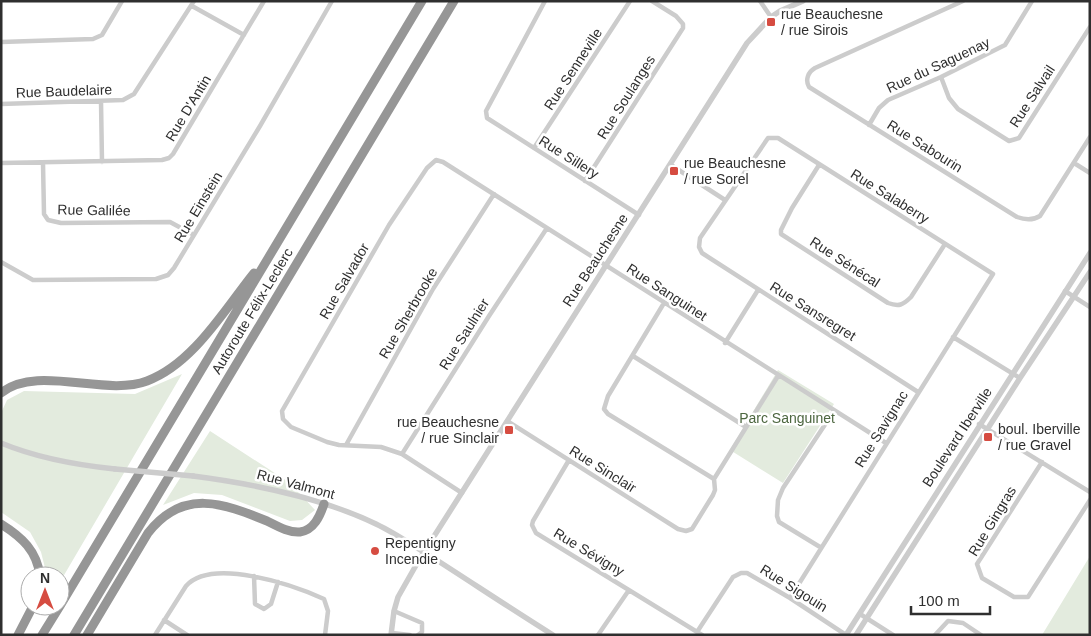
<svg xmlns="http://www.w3.org/2000/svg" width="1091" height="636" font-family="Helvetica,sans-serif">
<rect width="100%" height="100%" fill="#fff"/>
<path fill="#e3ebde" d="M778 370 834 404 783 483 730 450Z
M182 374 60 582V576H47L41 552 30 532 1 512V413L7 400 24 391 135 394Z
M210 431 290 483 315 510 302 520 290 521 222 495 194 493 163 505Z
M1090 556V635H1042Z"/>
<g fill="none" stroke-linecap="round" stroke-linejoin="round">
<path stroke="#ccc" stroke-width="4.5" d="M545 1 486 111 487 118 639 215
M760 1 771 17
M963 1 815 68C808 72 805 80 809 87L1017 217C1025 220 1032 221 1040 216L1090 137
M192 6 244 35
M1 42 93 39 102 35 122 1
M941 77 949 98 958 109 1009 141 1019 138 1090 27
M101 101 102 162
M1 104 123 100 134 94 194 1
M869 125 879 108 888 100 941 77 1005 45 1032 1
M534 148 630 1
M1 163 162 160 169 158 173 154 264 1
M43 163 44 214 48 220 61 223 170 222 194 235
M1074 163 1090 173
M671 165 725 200
M819 165 792 208 781 230V234L888 303C899 307 903 305 911 297L945 244
M585 181 683 28V24L676 16 652 1
M1 262 33 280 156 279 168 275 174 268 260 126 332 1
M1065 291 1090 307
M664 303 608 396 604 409 608 414 714 479
M953 337 1020 378
M725 343 758 290
M633 356 746 427
M507 421 678 529 686 531 692 529 713 495 715 490 714 479 778 376
M979 424 1090 492
M346 445 433 289 494 194
M402 454 489 316 547 228
M569 460 533 521 532 525 536 533 702 635
M1042 462 977 564 982 578 1014 597H1028L1090 500
M462 493 402 454 381 447 339 445 327 442 291 427 283 419 282 411 389 225 427 168 436 160 443 162 886 443
M820 547 779 522 777 516 778 500 783 488 834 411
M254 576 255 604 264 609 271 604 278 582
M790 598 993 274 778 138H768L700 238 699 247 702 253 918 392
M394 611 422 623V632L418 635
M860 614 893 635
M164 620 187 635
M697 632 733 577 741 573H747L790 598 846 635
M392 633 410 635
M155 635 186 586C212 557 293 585 324 599L328 611 325 635
M598 635 629 590
M935 635 948 621 963 623 981 635"/>
<path stroke="#ccc" stroke-width="5.5" d="M1 443C37 458 76 465 115 469
M193 476C255 484 320 497 376 524 397 534 415 547 435 559 474 584 513 610 553 635
M391 635 394 611 398 597 419 560 747 43 771 17 780 11 803 1
M846 635 1090 253
M856 635 1020 378 1090 272"/>
<path stroke="#969696" stroke-width="9" d="M1 393C37 364 105 397 147 381 193 364 225 309 254 273
M1 524C22 537 37 551 40 576
M60 606 422 1
M18 635 33 606
M42 635 60 606
M74 635 454 1
M87 635 148 533C183 488 223 503 267 521 277 526 289 533 300 532 314 530 320 516 324 504"/>
<path stroke="#ccc" stroke-width="5.5" d="M115 469 193 476"/>
</g>
<g fill="#d64c41" stroke="#fff" stroke-width="2">
<rect x="766" y="17" width="10" height="10" rx="2.5"/>
<rect x="669" y="166" width="10" height="10" rx="2.5"/>
<rect x="504" y="425" width="10" height="10" rx="2.5"/>
<rect x="983" y="432" width="10" height="10" rx="2.5"/>
<circle cx="375" cy="551" r="5"/>
</g>
<g text-anchor="middle" dominant-baseline="central" stroke-width="5" stroke-linejoin="round" paint-order="stroke">
<g font-size="14" fill="#2f2f2f" stroke="#fff" text-anchor="start">
<text x="781" y="14">rue Beauchesne<tspan x="781" dy="16">/ rue Sirois</tspan></text>
<text x="684" y="163">rue Beauchesne<tspan x="684" dy="16">/ rue Sorel</tspan></text>
<text x="499" y="422" text-anchor="end">rue Beauchesne<tspan x="499" dy="16">/ rue Sinclair</tspan></text>
<text x="998" y="429">boul. Iberville<tspan x="998" dy="16">/ rue Gravel</tspan></text>
<text x="385" y="543">Repentigny<tspan x="385" dy="16">Incendie</tspan></text>
</g>
<g font-size="14" fill="#2f2f2f" stroke="#fff">
<text transform="translate(938 65) rotate(-25)">Rue du Saguenay</text>
<text transform="translate(573 69) rotate(-57)">Rue Senneville</text>
<text transform="translate(64 91) rotate(-2)">Rue Baudelaire</text>
<text transform="translate(1032 96) rotate(-57)">Rue Salvail</text>
<text transform="translate(626 97) rotate(-58)">Rue Soulanges</text>
<text transform="translate(188 108) rotate(-59)">Rue D'Antin</text>
<text transform="translate(925 146) rotate(32)">Rue Sabourin</text>
<text transform="translate(569 157) rotate(32)">Rue Sillery</text>
<text transform="translate(890 196) rotate(32)">Rue Salaberry</text>
<text transform="translate(198 207) rotate(-59)">Rue Einstein</text>
<text transform="translate(94 210) rotate(1)">Rue Galilée</text>
<text transform="translate(595 260) rotate(-57)">Rue Beauchesne</text>
<text transform="translate(845 262) rotate(33)">Rue Sénécal</text>
<text transform="translate(344 281) rotate(-60)">Rue Salvador</text>
<text transform="translate(667 292) rotate(33)">Rue Sanguinet</text>
<text transform="translate(252 311) rotate(-59)">Autoroute Félix-Leclerc</text>
<text transform="translate(813 311) rotate(32)">Rue Sansregret</text>
<text transform="translate(408 313) rotate(-60)">Rue Sherbrooke</text>
<text transform="translate(464 334) rotate(-58)">Rue Saulnier</text>
<text transform="translate(881 429) rotate(-58)">Rue Savignac</text>
<text transform="translate(957 437) rotate(-57)">Boulevard Iberville</text>
<text transform="translate(603 469) rotate(32)">Rue Sinclair</text>
<text transform="translate(296 484) rotate(15)">Rue Valmont</text>
<text transform="translate(992 521) rotate(-59)">Rue Gingras</text>
<text transform="translate(589 552) rotate(31)">Rue Sévigny</text>
<text transform="translate(794 588) rotate(32)">Rue Sigouin</text>
</g>
<g font-size="14" fill="#4d6740" stroke="#fff">
<text x="787" y="418">Parc Sanguinet</text>
</g>
</g>
<rect width="1091" height="636" fill="none" stroke="#2f2f2f" stroke-width="5"/>
<g transform="translate(45 591)"><circle r="24" fill="#ffffff" stroke="#acacac"/>
<path d="M0-4L9 19L0 12L-9 19Z" fill="#d64c41"/>
<text y="-8" font-size="14" font-weight="bold" text-anchor="middle" fill="#2f2f2f">N</text>
</g>
<path d="M911 606v8h79v-8" fill="none" stroke="#2f2f2f" stroke-width="2.5"/>
<text x="918" y="606" font-size="15" fill="#2f2f2f" stroke="#ffffff" stroke-width="4" paint-order="stroke">100 m</text>
</svg>
